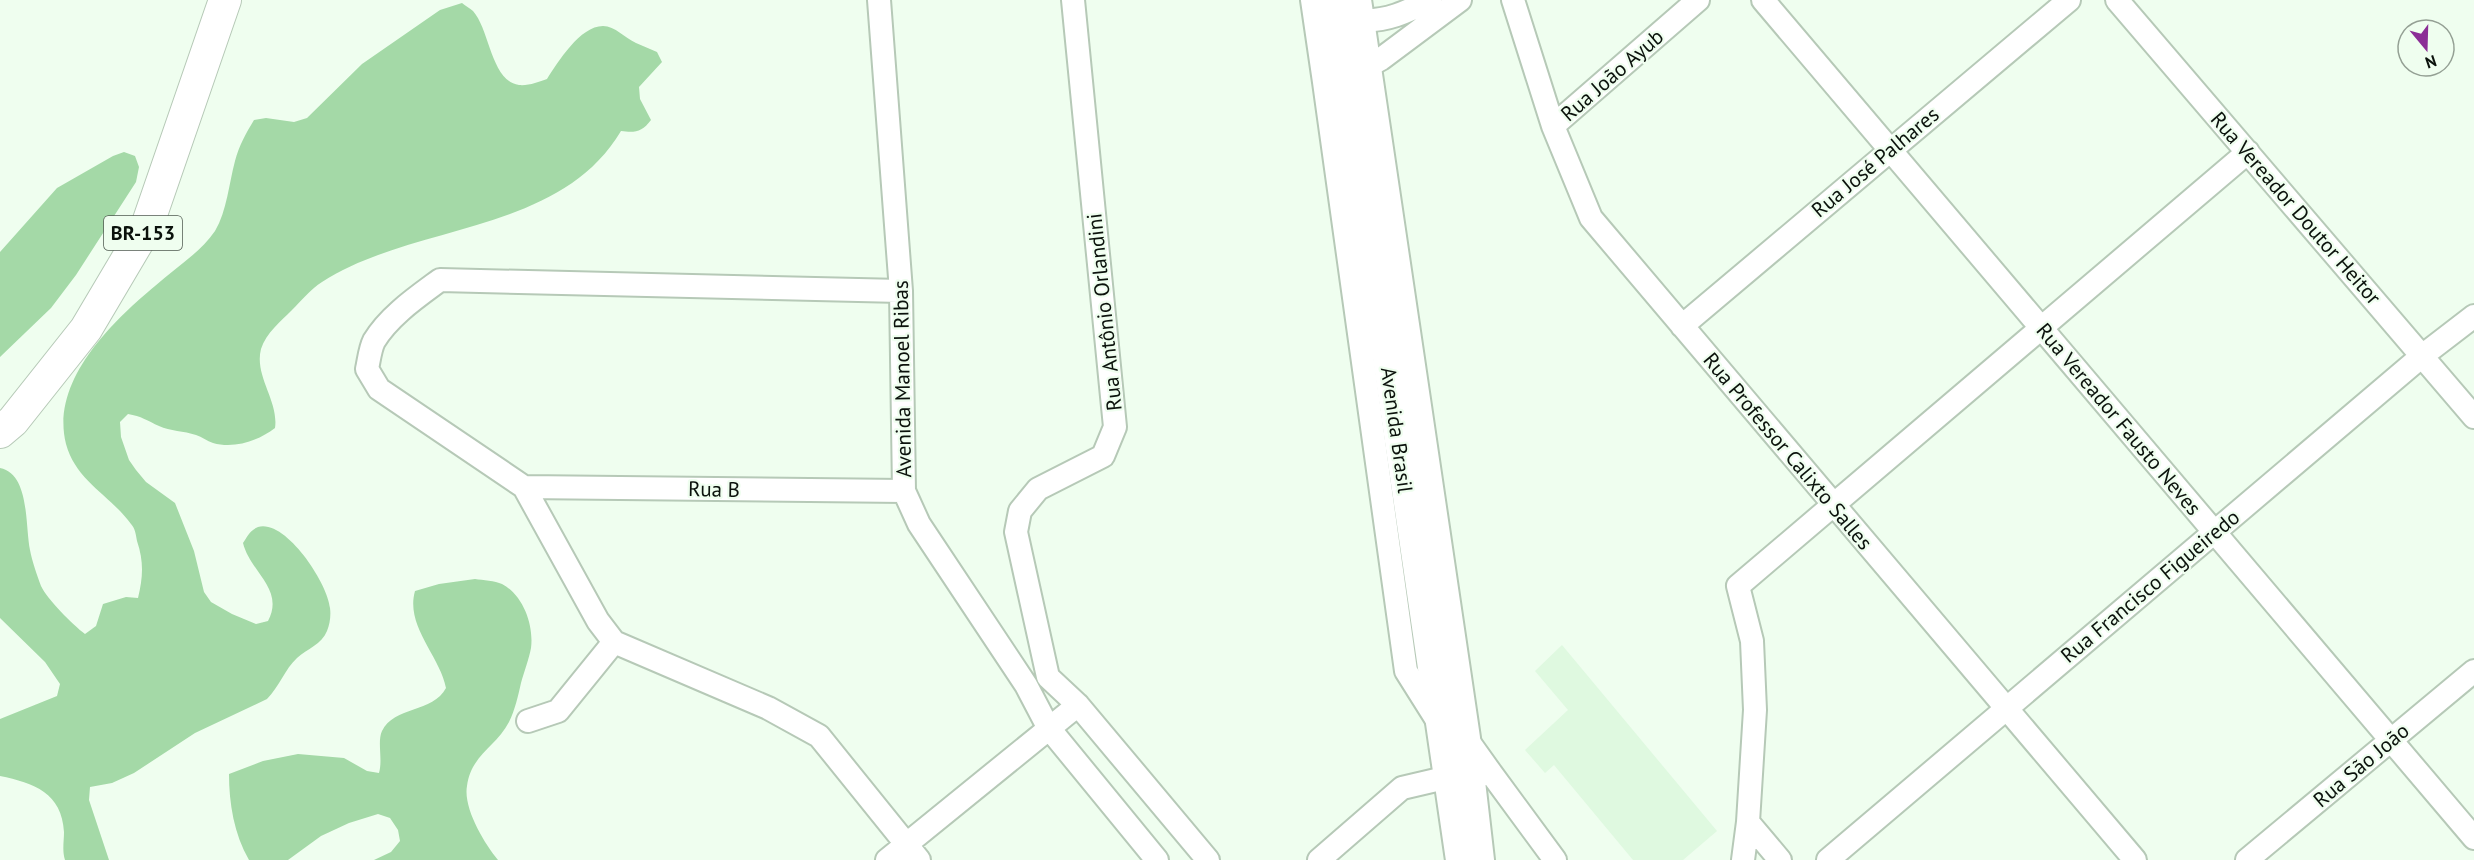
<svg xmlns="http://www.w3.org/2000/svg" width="2474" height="860" font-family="'PT Sans',sans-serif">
<rect width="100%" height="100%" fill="#effeef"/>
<path fill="#dff9e0" d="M1562 645 1717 831 1683 860H1633L1554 765 1545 773 1525 750 1568 710 1535 671Z"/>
<path fill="#a4d9a7" d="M462 3C465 6 470 8 473 11 490 30 491 81 519 85 528 86 539 82 547 79 558 62 580 26 603 26 615 26 625 38 636 43 643 46 650 49 657 52L662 62 639 87 640 99 651 120C642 132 635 133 621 131 559 235 415 222 322 282 311 289 301 301 292 310 281 321 266 333 261 349 254 376 279 401 275 428 258 441 234 449 213 443 207 441 202 437 196 435 184 431 170 431 159 426 148 421 141 416 128 414L120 422 121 437 129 460 136 470 146 482 175 503 194 551 204 592 211 602 232 614 256 624 268 621C285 589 250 572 243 543 247 537 250 530 258 527 286 519 328 584 330 608 331 615 330 624 327 631 322 644 307 649 297 658 285 669 279 687 267 699L195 733 134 773 112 783 90 787 89 800 109 860H65C62 851 64 841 64 832 62 793 34 783 0 776V719L57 696 60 684 45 662 0 618V468C30 474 25 526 30 550 32 561 37 575 41 586 47 599 73 625 85 634L96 626 103 604 126 597 138 598C143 577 144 562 137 541 136 535 135 528 131 524 110 495 76 481 66 444 50 381 112 322 155 286 175 268 200 253 215 231 227 211 229 183 235 161 239 146 246 133 254 120L266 118 294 122 307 118 362 64 440 10Z
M124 152 135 156 139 167 136 182 76 275 51 308 0 357V252L57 188 113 156Z
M475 579C483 580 495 581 502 584 523 595 534 625 531 648 529 659 524 672 521 683 518 696 515 710 509 722 496 747 471 755 467 786 463 808 484 843 498 860H374L391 852 400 841 398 830 390 818 378 814 349 823 321 836 288 860H249C234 834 229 803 229 774L263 761 298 754 344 758 367 771 379 773C383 759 377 742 382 731 394 706 433 713 446 688 440 656 405 626 415 591L439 584Z"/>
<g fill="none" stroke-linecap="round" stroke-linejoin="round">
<g stroke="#b6c9b7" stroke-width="26">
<path id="minor" d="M879 0 901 291 904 491 919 524 1026 685 1048 727 1157 860
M1073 0 1115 427 1103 456 1038 489 1020 511 1016 532 1048 677 1078 705 1208 860
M1312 0 1324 82
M1460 0 1381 59C1363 70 1343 73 1324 82L1406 671 1440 725 1466 738 1491 773
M1513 0 1553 126 1591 218 2135 860
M1763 0 2474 838
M2117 0 2474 417
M1360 20C1386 22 1407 12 1430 0
M1553 126 1698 0
M1682 326 2069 0
M524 487 904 491
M614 642 598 621 524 487 379 389 367 369C369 360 370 349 374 341 389 316 417 297 440 280L901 291
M528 721 558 711 614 642 768 708 819 736 919 860
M1748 822 1780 860
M887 860 1078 705
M1319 860 1402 788 1449 777H1469L1491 773 1555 860
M1743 860 1748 822 1755 710 1752 641 1738 586 2248 152
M1828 860 2422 356 2474 316
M2247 860 2474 671"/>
</g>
<g stroke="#b6c9b7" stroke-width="32">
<path id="major" d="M1330 0 1340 74 1352 118 1460 860
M1357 0 1466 738 1480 860"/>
</g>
<g stroke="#b6c9b7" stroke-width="34">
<path id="highway" d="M0 432 13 421 86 329 147 226 225 0"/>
</g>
<use href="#minor" stroke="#fff" stroke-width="22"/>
<use href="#major" stroke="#fff" stroke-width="28"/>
<use href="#highway" stroke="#fff" stroke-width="32"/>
</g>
<g text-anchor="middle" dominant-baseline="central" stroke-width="4.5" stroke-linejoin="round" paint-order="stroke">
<rect fill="#effeef" stroke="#4f5950" stroke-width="1.5" x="104" y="216" width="78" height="34" rx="4.5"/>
<g font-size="20" font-weight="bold" fill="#0b120c">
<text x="143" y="233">BR-153</text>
</g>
<g font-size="21" fill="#0b120c" stroke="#effeef">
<text transform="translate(1612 75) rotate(-41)">Rua João Ayub</text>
<text transform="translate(1875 162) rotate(-40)">Rua José Palhares</text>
<text transform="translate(2296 208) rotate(49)">Rua Vereador Doutor Heitor</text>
<text transform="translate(1104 312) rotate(-96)">Rua Antônio Orlandini</text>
<text transform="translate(902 379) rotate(-91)">Avenida Manoel Ribas</text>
<text transform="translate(2119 419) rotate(50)">Rua Vereador Fausto Neves</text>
<text transform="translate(1397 430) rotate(82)">Avenida Brasil</text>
<text transform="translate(1788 451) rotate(50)">Rua Professor Calixto Salles</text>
<text transform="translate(714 489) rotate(1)">Rua B</text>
<text transform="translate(2150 586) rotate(-40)">Rua Francisco Figueiredo</text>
<text transform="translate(2361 765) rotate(-40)">Rua São João</text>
</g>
</g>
<g transform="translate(2426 48) rotate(161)"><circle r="28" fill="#effeef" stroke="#94a094" stroke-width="1.5"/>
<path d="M0-4.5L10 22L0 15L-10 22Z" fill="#8b2d96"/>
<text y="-9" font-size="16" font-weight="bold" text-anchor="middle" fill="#0b120c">N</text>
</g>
</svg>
